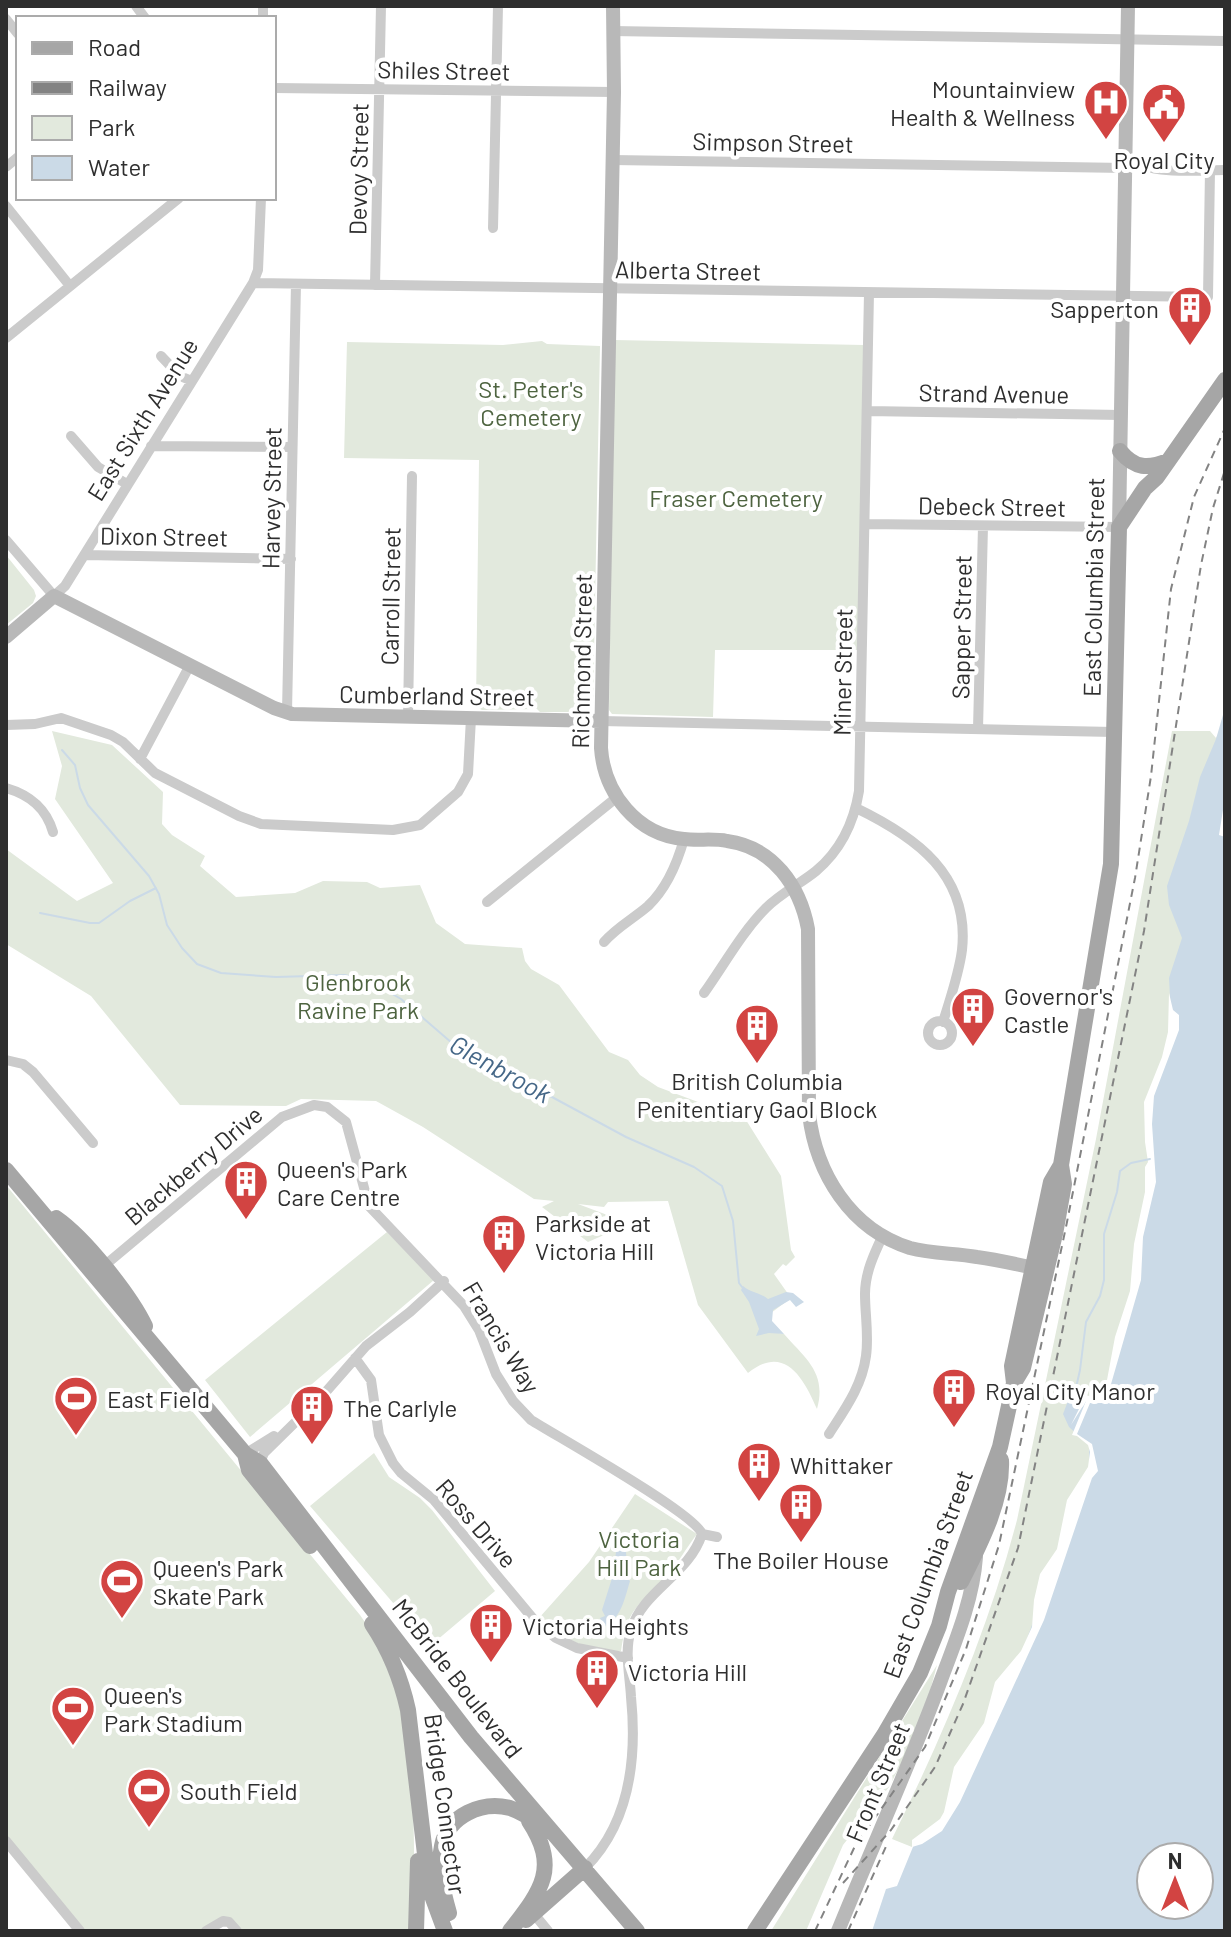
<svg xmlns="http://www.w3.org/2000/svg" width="1231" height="1937" font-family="Barlow,sans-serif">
<rect width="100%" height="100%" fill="#fff"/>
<path fill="#e2e9dd" d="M614 340 864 345 858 650H715L713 717 612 714 609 710Z
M542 341 547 344 600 346 593 706 590 711 585 712H540L537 709 482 710 476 707 479 460 344 458 347 342 503 345Z
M6 555 34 590 36 596 33 603 6 625Z
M1224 723 1195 860 1150 1159 1136 1274 1104 1394 1071 1425 1089 1445V1471L1033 1628 948 1813 915 1842 912 1847 892 1839C942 1737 988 1631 1017 1520L1096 1139 1172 731H1210L1216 738Z
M52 731 112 745 163 792 162 824 172 835 205 856 200 866 236 897 295 893 323 881 367 882 380 888 420 885 436 923 465 944 522 948 525 961 531 969 559 985 609 1052 628 1060 640 1075 658 1087 746 1120 781 1176 791 1250 795 1257 786 1266 783 1264 774 1274 791 1298 763 1319 778 1333 784 1334C806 1359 827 1373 817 1409 804 1379 785 1343 748 1373L698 1305 668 1201 608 1202 604 1207 578 1204 610 1216 604 1235 588 1242 542 1207 554 1201 534 1199 423 1127 376 1101 301 1099 286 1106 180 1105 91 996 6 944V849L77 901 113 883 55 799 62 766Z
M6 1185 360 1615C368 1627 378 1638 383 1651 418 1731 415 1845 413 1931H238L225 1917 206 1931H86L6 1835Z
M387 1232 434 1280 250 1437 205 1380Z
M374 1453 389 1477 420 1498 432 1510 495 1591 430 1646 310 1506Z
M635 1494 697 1534C687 1547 678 1563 667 1576 639 1607 628 1605 621 1651 591 1653 561 1638 539 1618L589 1562Z
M937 1665 930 1691 905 1756 889 1787 843 1845 806 1931H771Z"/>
<path fill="#cbdae7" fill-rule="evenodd" d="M1225 708V797L1219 835 1225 837V1931H872L886 1889 897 1886 915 1842 943 1822 976 1740 1022 1652 1089 1471V1445L1069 1427 1063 1414 1068 1401 1076 1396 1093 1401 1104 1393 1128 1309 1149 1189 1147 1113 1172 1033 1169 978 1182 938 1169 905 1167 886 1189 821 1200 777 1216 739ZM1151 1857H1199V1905H1151Z
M743 1286C751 1293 759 1292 768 1299L786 1292 793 1293 804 1302 796 1307 790 1300 773 1310 772 1321 784 1334 769 1333 756 1336 759 1329 749 1302 741 1290Z
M621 1547 626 1551 627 1578 630 1581C625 1597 621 1621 602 1627L600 1618 605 1616 602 1610 613 1575 616 1552Z"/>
<path fill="#fff" d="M1169 993 1173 1010 1179 1015V1030L1154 1096 1152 1124 1156 1182 1143 1237 1141 1280 1107 1398 1102 1403H1090L1077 1434 1092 1444 1098 1471 1092 1478 1044 1620 960 1802 942 1831 922 1844 912 1847V1840L940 1819 944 1812 954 1767 984 1723 995 1682 1021 1651 1032 1627 1034 1600 1040 1574 1057 1549 1067 1500 1088 1467 1090 1452 1088 1445 1077 1436 1072 1435 1086 1401 1071 1425 1086 1395 1095 1398 1101 1393 1107 1380 1115 1337 1130 1291 1134 1244 1145 1192V1167L1148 1162 1145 1142 1144 1102 1162 1057 1168 1032Z"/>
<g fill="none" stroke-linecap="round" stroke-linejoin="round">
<path stroke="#cbdae7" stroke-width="2" d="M62 750 75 765 80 788 88 805 149 876 159 894 167 925 182 948 197 964 221 973 276 977 345 975 375 984 401 999 452 1043 626 1137 694 1167 722 1186 733 1221 739 1283 742 1287
M40 913 90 923H99L130 901 156 888
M1073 1401 1080 1370 1086 1322 1100 1296 1104 1280V1234L1117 1192 1120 1171 1131 1163 1150 1159"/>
<path stroke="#cbcbcb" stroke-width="10" d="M136 6 145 18
M263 18V6
M6 19 18 34
M612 31 1225 41
M274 88 614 92
M1125 153C1142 177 1197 170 1225 170
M612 160 1125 168
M6 167 18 157
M6 206 70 286
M493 228 498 6
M253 283 1208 297 1210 170
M375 285 381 6
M6 338 179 198
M161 356 180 376 192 381
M867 411 1121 415
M71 436 98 467 127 484
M151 446 292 447
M865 524 1119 527
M6 540 54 596 65 586 253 283 258 270 261 198
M85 555 291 559
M287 712 296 284
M408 717 412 476
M601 721 1114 732
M6 725 35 724 61 718 111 735 123 742 155 773 239 816 261 824 393 830 420 825 458 792 468 774 471 718
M978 729 983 526
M140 759 190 665
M6 788C30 795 46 808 53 832
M856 808C916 837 970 875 962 950 959 974 950 999 943 1022
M487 902 616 798
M604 942C617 927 633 919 648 906 667 888 677 864 684 839
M704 993C724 965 742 932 766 908 781 893 800 884 816 871 841 850 854 822 859 791L869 293
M928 1033a12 12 0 1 1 24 0a12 12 0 1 1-24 0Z
M6 1060 23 1064 33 1072 93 1143
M104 1266 282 1117 314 1105 327 1107 346 1122 369 1206 464 1306 479 1330 496 1374 513 1401 531 1420C558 1437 696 1514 702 1534
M355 1358 371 1380 379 1435 393 1463 401 1473 434 1500 535 1621 556 1638 577 1648 628 1658
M829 1434C845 1409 862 1386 866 1356 869 1335 865 1315 865 1294 865 1273 874 1254 883 1235
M245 1454 274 1436
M260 1463 264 1453 324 1394 366 1346 410 1312 444 1281
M702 1534 717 1537
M6 1841 80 1931
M585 1868C630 1823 637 1757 631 1697 630 1676 624 1651 631 1630 643 1590 689 1575 702 1534
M534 1914 548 1931
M206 1931 223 1921 229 1922 237 1931"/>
<path stroke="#b8b8b8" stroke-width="14" d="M613 6 614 92 601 748C604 793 637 835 684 839 698 841 713 838 727 841 773 847 800 886 808 929L809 1114C816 1173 850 1229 910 1248 932 1254 955 1253 977 1257 999 1260 1021 1265 1043 1270
M1119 527 1128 6
M6 637 54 596 274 708 292 714 601 721
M838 1931C872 1847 910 1765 941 1680 956 1640 973 1599 976 1557"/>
<path stroke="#a6a6a6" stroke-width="16" d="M1120 451C1135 469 1148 469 1168 461
M6 1170 245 1454 260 1463 471 1737 637 1931
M56 1218C85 1238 130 1295 145 1326
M1014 1383 1012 1366 1051 1182 1061 1165
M245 1454 249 1470 310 1546
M961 1582C979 1546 1003 1501 1001 1460
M372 1624C390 1651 401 1678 408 1710L427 1871 431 1893 445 1931
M449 1913C443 1892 437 1868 442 1846 448 1815 482 1801 510 1808 522 1812 532 1819 543 1826
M526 1920 585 1868
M416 1931 418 1861
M510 1931C541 1891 560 1868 529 1821
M755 1931 884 1735 920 1673 939 1626 948 1592 1000 1447 1014 1383 1023 1368 1055 1234 1064 1184 1061 1165 1111 864 1119 527 1145 488 1157 477 1225 380"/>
<path stroke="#838383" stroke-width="2" stroke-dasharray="8 6" stroke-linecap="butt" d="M843 1883 891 1830 935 1767 963 1704 1018 1548 1144 931 1201 565 1213 508 1225 470
M815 1931 855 1846 925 1747 966 1649 999 1545 1067 1222 1135 878 1151 776 1171 589 1194 497 1225 428
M848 1931 888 1842"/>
</g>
<defs>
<g id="hospital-pin" transform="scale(2.3)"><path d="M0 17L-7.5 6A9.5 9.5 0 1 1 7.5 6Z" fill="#d24442" stroke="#fff"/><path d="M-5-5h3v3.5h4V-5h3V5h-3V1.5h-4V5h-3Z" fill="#fff"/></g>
<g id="civic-pin" transform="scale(2.3)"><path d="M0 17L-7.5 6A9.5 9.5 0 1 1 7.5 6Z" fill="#d24442" stroke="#fff"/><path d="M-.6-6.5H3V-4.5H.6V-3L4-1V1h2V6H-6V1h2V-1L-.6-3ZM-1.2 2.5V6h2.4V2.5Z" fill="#fff"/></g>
<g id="building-pin" transform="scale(2.3)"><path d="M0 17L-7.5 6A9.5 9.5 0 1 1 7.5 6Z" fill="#d24442" stroke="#fff"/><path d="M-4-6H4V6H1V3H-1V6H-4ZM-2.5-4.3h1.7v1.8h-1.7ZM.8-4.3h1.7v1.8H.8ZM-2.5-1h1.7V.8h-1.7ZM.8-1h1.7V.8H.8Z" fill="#fff"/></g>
<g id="stadium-pin" transform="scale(2.3)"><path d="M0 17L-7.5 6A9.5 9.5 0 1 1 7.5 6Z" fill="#d24442" stroke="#fff"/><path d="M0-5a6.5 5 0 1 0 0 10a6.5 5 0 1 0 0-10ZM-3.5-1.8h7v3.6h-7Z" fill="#fff"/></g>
</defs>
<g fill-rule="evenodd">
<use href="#hospital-pin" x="1106" y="102"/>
<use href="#civic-pin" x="1164" y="105"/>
<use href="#building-pin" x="1190" y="308"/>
<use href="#building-pin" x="973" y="1009"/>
<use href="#building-pin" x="757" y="1026"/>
<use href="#building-pin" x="246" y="1182"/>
<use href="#building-pin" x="504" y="1236"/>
<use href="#building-pin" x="954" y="1390"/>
<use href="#stadium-pin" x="76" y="1398"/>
<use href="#building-pin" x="312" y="1407"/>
<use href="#building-pin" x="759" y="1464"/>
<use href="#building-pin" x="801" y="1505"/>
<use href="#stadium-pin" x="122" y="1581"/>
<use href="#building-pin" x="491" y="1625"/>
<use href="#building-pin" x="597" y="1671"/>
<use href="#stadium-pin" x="73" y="1708"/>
<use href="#stadium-pin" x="149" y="1790"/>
</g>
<g text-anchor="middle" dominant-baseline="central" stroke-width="8" stroke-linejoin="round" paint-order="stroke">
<g font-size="24" fill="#2e2e2e" stroke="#fff">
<text transform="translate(444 70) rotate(1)">Shiles Street</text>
<text transform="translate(773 142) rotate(1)">Simpson Street</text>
<text transform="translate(358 169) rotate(-89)">Devoy Street</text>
<text transform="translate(688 270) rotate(1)">Alberta Street</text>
<text transform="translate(994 393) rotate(1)">Strand Avenue</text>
<text transform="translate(142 419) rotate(-58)">East Sixth Avenue</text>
<text transform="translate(271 498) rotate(-89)">Harvey Street</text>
<text transform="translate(992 506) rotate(1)">Debeck Street</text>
<text transform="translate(164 536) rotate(1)">Dixon Street</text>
<text transform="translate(1093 587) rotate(-89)">East Columbia Street</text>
<text transform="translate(390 596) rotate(-89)">Carroll Street</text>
<text transform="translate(961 627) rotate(-89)">Sapper Street</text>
<text transform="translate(581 661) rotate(-89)">Richmond Street</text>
<text transform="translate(842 672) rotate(-89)">Miner Street</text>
<text transform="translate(437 695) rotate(1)">Cumberland Street</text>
<text transform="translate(193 1165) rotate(-40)">Blackberry Drive</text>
<text transform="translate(502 1337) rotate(59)">Francis Way</text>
<text transform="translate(477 1523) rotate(49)">Ross Drive</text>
<text transform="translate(927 1574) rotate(-70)">East Columbia Street</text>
<text transform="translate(458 1678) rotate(52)">McBride Boulevard</text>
<text transform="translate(877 1782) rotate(-67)">Front Street</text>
<text transform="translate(446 1804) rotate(82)">Bridge Connector</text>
</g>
<g font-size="24" fill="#2e2e2e" stroke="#fff" text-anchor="start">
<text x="1075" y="88" text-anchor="end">Mountainview<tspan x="1075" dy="28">Health &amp; Wellness</tspan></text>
<text x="1164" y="159" text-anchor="middle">Royal City</text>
<text x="1159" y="308" text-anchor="end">Sapperton</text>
<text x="1004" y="995">Governor's<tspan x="1004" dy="28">Castle</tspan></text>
<text x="757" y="1080" text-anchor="middle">British Columbia<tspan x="757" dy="28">Penitentiary Gaol Block</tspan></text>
<text x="277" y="1168">Queen's Park<tspan x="277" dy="28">Care Centre</tspan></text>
<text x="535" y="1222">Parkside at<tspan x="535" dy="28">Victoria Hill</tspan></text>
<text x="985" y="1390">Royal City Manor</text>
<text x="107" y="1398">East Field</text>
<text x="343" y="1407">The Carlyle</text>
<text x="790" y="1464">Whittaker</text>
<text x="801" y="1559" text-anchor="middle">The Boiler House</text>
<text x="153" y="1567">Queen's Park<tspan x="153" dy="28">Skate Park</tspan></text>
<text x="522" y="1625">Victoria Heights</text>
<text x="628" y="1671">Victoria Hill</text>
<text x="104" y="1694">Queen's<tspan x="104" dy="28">Park Stadium</tspan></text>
<text x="180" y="1790">South Field</text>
</g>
<g font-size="24" fill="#4e6440" stroke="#fff">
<text x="531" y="388">St. Peter's<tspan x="531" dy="28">Cemetery</tspan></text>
<text x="736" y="497">Fraser Cemetery</text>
<text x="358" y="981">Glenbrook<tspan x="358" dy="28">Ravine Park</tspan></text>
<text x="639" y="1538">Victoria<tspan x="639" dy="28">Hill Park</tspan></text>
</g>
<g font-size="26" font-style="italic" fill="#456787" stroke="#fff">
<text transform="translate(501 1068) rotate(29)">Glenbrook</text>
</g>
</g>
<rect width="1231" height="1937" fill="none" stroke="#2e2e2e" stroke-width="16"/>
<rect x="16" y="16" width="260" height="184" fill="#ffffff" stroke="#ababab" stroke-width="2"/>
<rect x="32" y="42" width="40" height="12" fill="#a6a6a6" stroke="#ababab" stroke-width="2"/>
<text x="88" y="56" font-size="24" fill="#2e2e2e">Road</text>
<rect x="32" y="82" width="40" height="12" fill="#838383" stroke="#ababab" stroke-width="2"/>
<text x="88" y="96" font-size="24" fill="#2e2e2e">Railway</text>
<rect x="32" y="116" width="40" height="24" fill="#e2e9dd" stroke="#ababab" stroke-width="2"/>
<text x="88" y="136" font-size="24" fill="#2e2e2e">Park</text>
<rect x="32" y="156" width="40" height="24" fill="#cbdae7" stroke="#ababab" stroke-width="2"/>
<text x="88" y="176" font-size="24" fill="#2e2e2e">Water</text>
<g transform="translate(1175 1881)"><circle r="38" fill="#ffffff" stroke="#ababab" stroke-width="2"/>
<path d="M0-6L14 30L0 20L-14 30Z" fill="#d24442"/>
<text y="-12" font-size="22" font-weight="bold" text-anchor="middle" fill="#2e2e2e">N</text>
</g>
</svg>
